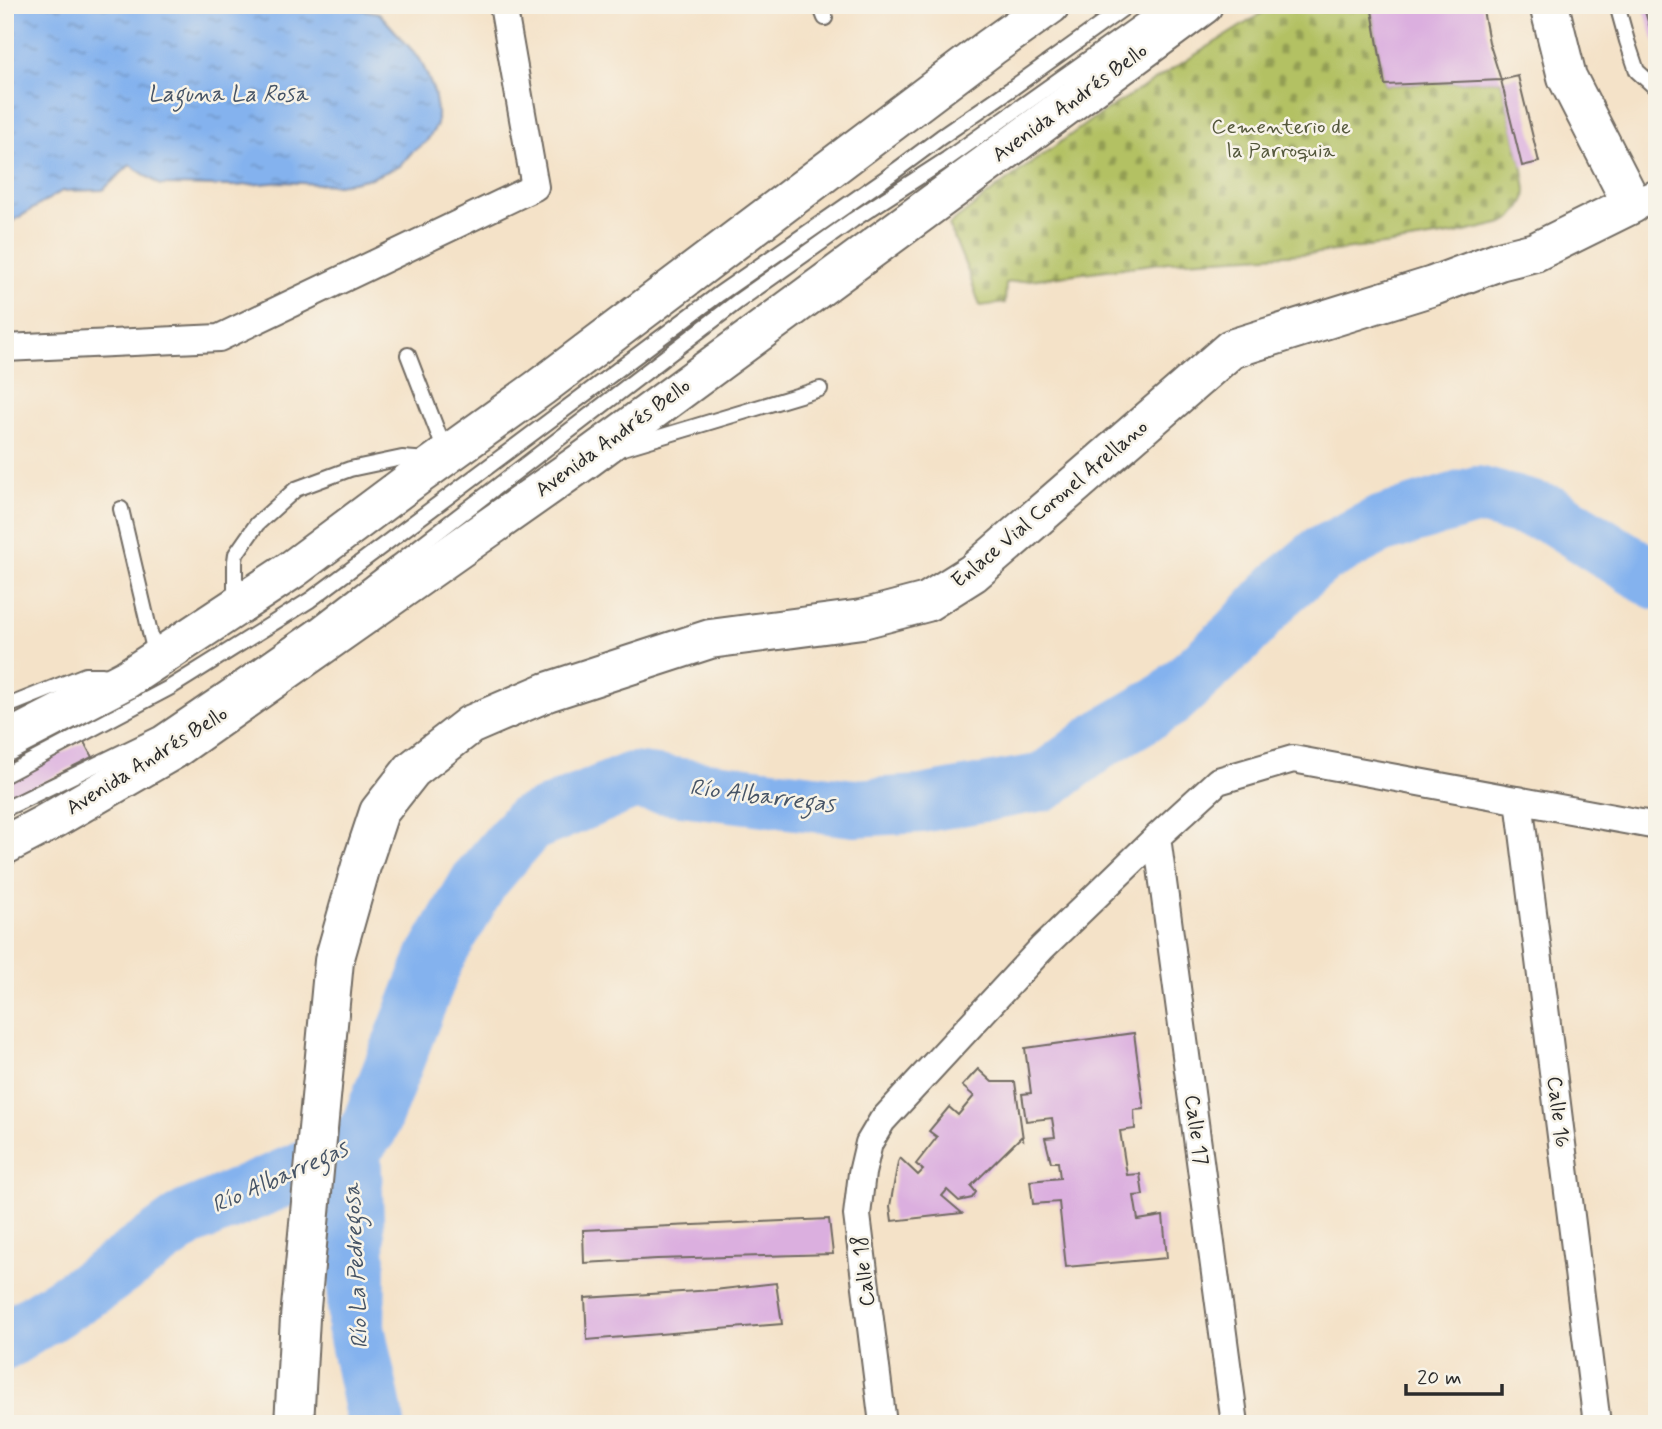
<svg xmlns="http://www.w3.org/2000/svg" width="1662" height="1429" font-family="Mynerve,sans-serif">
<defs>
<pattern id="cemetery-stones" width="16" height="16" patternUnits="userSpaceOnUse" patternTransform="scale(1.75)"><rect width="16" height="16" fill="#b3c163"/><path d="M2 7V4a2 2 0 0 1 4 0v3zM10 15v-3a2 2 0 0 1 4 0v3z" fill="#929d52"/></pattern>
<pattern id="water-ripples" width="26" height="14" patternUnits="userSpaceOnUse" patternTransform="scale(1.75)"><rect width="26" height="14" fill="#84b2ee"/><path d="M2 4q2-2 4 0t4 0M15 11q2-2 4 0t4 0" fill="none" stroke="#6c91c1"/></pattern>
</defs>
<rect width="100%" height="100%" fill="#f7f3e8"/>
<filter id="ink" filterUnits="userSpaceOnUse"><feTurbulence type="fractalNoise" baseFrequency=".0143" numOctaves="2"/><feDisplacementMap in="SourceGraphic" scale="14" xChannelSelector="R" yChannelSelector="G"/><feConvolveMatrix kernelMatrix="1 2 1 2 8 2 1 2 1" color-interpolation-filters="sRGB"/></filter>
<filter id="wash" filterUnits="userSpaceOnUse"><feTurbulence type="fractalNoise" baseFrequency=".00686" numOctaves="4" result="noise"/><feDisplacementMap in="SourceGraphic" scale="28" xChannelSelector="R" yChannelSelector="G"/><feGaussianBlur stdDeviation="1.57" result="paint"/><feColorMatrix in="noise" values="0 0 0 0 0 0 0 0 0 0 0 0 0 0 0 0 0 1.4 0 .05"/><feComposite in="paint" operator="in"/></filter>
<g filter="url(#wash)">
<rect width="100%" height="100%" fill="#f4e2c8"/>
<path fill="url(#cemetery-stones)" stroke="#6f7647" stroke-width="2" d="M1275 5H1371L1385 85 1501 80 1523 169 1526 190 1525 199 1520 208 1512 218 1503 223 1456 234 1391 244 1318 253 1168 262 1006 283 1005 303 980 306 969 274 949 225 1002 184 1094 118Z"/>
<path fill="url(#water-ripples)" stroke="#586e8c" stroke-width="2" d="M5 5H339L379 13 420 59 428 77 434 92 437 110V125L426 142 411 153 400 166 371 178 338 185 283 182 234 186 160 185 130 165 103 190 62 191 5 226Z"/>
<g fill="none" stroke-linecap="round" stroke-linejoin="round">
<path stroke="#84b2ee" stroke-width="58" d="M352 1149 357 1265 356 1328 376 1424
M5 1341 99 1282 187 1219 352 1149 369 1128 435 958 480 880 528 824 632 781 854 808 921 804 1044 782 1100 740 1169 699 1238 636 1281 589 1321 555 1380 525 1477 495 1552 515 1657 581"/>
</g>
<g id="blocks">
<path fill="#dbafdf" d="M1371 5H1482L1489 42 1501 80 1518 76 1539 162 1522 166 1501 80 1385 85Z
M1643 5H1657V44L1653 38Z
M84 742 92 757 5 801V781Z
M1134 1033 1144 1109 1134 1110 1135 1129 1120 1131 1127 1175 1140 1174 1143 1195 1134 1196 1138 1220 1163 1216 1167 1258 1066 1267 1059 1202 1033 1204 1030 1181 1060 1178 1058 1162H1051L1045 1138 1055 1137 1052 1118 1026 1121 1022 1094 1031 1093 1025 1048Z
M978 1069 992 1082H1015L1023 1139 1021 1137 971 1186 976 1192 972 1198 959 1201 947 1190 942 1196 962 1213 892 1221 890 1206 898 1162 900 1158 918 1175 923 1170 916 1164 937 1137 929 1131 949 1107 958 1115 974 1096 962 1086Z
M829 1219 833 1254 657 1259 584 1263 583 1230Z
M776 1283 782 1324 587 1340 585 1298 714 1290Z"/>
</g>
</g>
<g filter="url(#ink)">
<use href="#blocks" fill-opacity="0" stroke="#716b62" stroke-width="2"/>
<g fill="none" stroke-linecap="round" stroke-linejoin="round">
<g stroke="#716b62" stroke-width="18">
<path id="lane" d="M820 5 825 18
M1617 5 1627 41 1637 71 1657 89
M408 355 445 451
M623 448 820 389
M121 509 156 658
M235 602V561L236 554 257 524 296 489 350 469 402 458 428 460
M5 707 85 675H101L113 677
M5 775 171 687 310 600 719 294 883 180 941 137 1011 89 1128 5
M5 809 159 734 231 685 314 627 737 302 853 220 947 159 1164 5"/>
</g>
<g stroke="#716b62" stroke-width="30">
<path id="street" d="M1632 204 1657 193
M5 348 219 338 535 187 503 5
M1519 800 1597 1424
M1157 837 1235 1424
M883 1424 857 1215 862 1173 869 1143 882 1121 1042 948 1157 837 1218 781 1293 759 1657 826"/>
</g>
<g stroke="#716b62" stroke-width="42">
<path id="secondary" d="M294 1424 300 1318 334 961 361 866 379 812 412 770 470 725 547 692 710 639 862 619 927 602 973 573 1231 349 1433 286 1499 261 1535 252 1632 204 1567 77 1549 5"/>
</g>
<g stroke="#716b62" stroke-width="42">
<path id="highway" d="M5 742 125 680 293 569 416 477 541 387 991 47 1050 5
M5 845 45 824 173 750 585 460 1203 5"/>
</g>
<use href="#lane" stroke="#fff" stroke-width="14"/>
<use href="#street" stroke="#fff" stroke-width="26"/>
<use href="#secondary" stroke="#fff" stroke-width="38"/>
<use href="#highway" stroke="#fff" stroke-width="38"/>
</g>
</g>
<g text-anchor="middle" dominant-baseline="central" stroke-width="5" stroke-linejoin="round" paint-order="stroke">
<g font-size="21" fill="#2b2b2b" stroke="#f7f3e8">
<text transform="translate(1070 103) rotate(-36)">Avenida Andrés Bello</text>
<text transform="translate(613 438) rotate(-36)">Avenida Andrés Bello</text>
<text transform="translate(1050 504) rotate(-40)">Enlace Vial Coronel Arellano</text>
<text transform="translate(147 761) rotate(-32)">Avenida Andrés Bello</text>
<text transform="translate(1558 1112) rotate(83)">Calle 16</text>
<text transform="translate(1196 1130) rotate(82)">Calle 17</text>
<text transform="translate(864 1271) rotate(-97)">Calle 18</text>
</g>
<g font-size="21" fill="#54583c" stroke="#f7f3e8">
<text x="1281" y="127">Cementerio de<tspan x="1281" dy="24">la Parroquia</tspan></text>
</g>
<g font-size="23" font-style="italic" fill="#465466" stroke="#f7f3e8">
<text x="228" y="95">Laguna La Rosa</text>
<text transform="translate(762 797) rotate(7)">Río Albarregas</text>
<text transform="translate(280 1178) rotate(-24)">Río Albarregas</text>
<text transform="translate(357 1266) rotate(-93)">Río La Pedregosa</text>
</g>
</g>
<rect width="1662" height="1429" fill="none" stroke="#f7f3e8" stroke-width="28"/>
<path d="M1406 1384v10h96v-10" fill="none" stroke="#2b2b2b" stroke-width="3.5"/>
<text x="1417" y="1384" font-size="21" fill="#2b2b2b" stroke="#f7f3e8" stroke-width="5" paint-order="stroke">20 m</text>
</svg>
